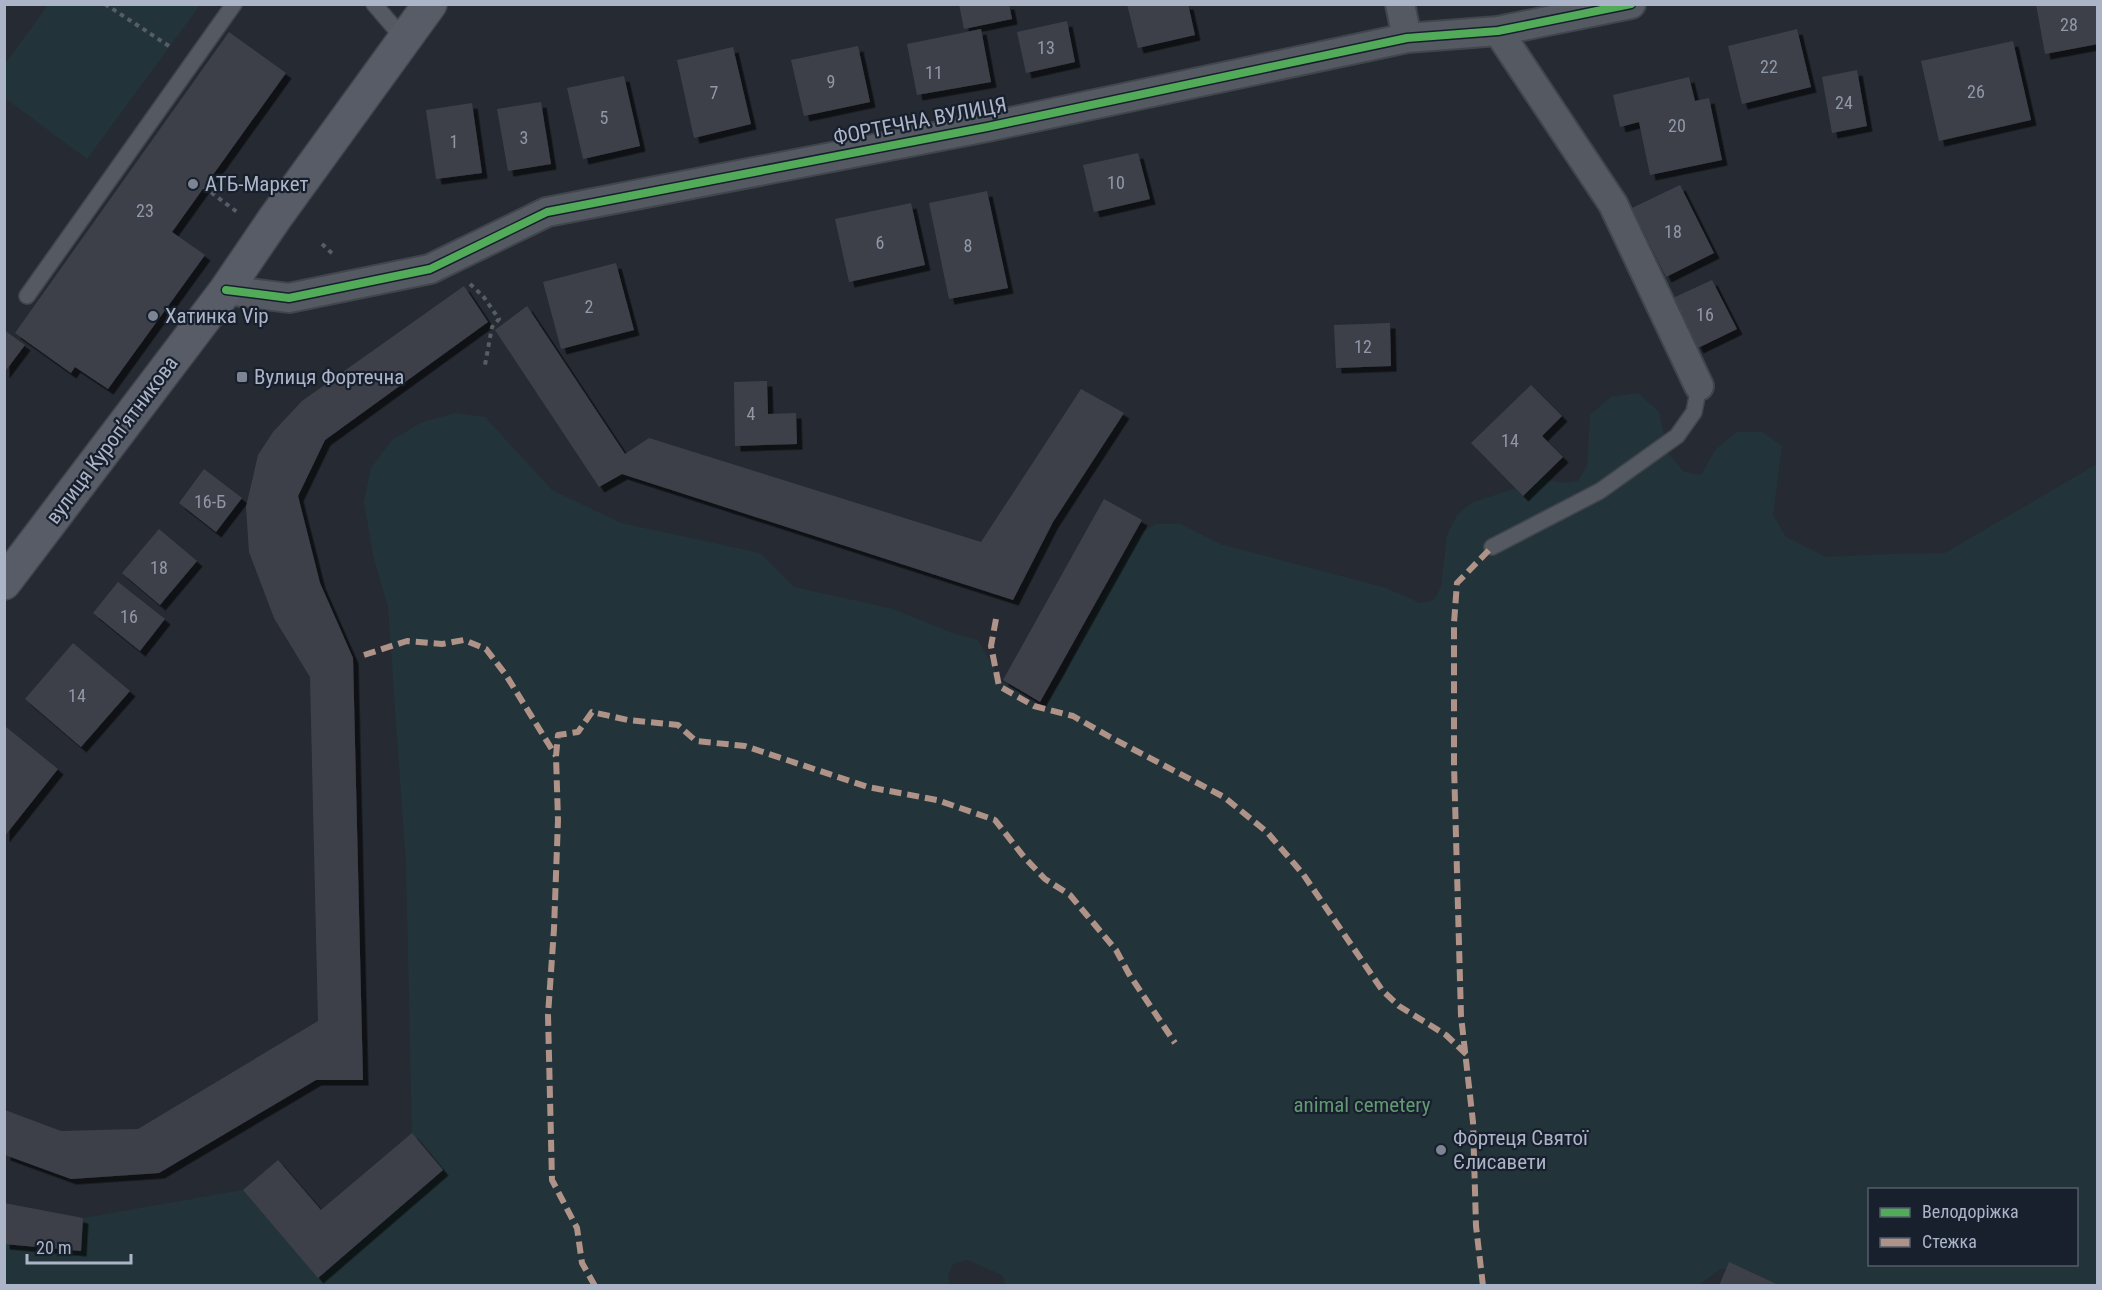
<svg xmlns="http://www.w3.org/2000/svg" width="2102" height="1290" font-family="'Roboto Condensed',sans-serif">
<defs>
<filter id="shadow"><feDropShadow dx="5.5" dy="5.5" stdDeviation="0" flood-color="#0009"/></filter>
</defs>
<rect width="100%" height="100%" fill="#252a33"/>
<path fill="#223439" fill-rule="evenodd" d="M48 5H200L87 159 5 98V64Z
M1638 393 1659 412 1668 453 1684 472 1701 475 1716 449 1737 432H1762L1782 446 1773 515 1786 537 1826 557 1891 554 1945 553 2097 464V1285L1782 1286 1742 1268 1720 1269 1698 1286H1006L1002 1275 967 1260 953 1264 948 1276 950 1286H5L4 1244 81 1251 83 1218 243 1190 318 1277 443 1170 412 1133 406 865 388 607 373 555 364 502 371 468 392 440 420 423 455 413 485 417 552 490 621 523 760 553 794 587 893 609 952 633 978 640 1001 681 1042 708 1064 676 1080 639 1138 535 1156 524H1181L1220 544 1386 588 1420 603 1434 600 1441 587 1447 535 1457 515 1471 503 1543 479 1563 483 1578 481 1587 466 1590 415 1611 397ZM1870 1190H2076V1264H1870Z"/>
<path fill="#3c414a" filter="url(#shadow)" d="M959 4H1009L1012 19 964 29Z
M1127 4H1188L1195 35 1138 48Z
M2036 4H2098V44L2045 54Z
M1067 21 1075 62 1026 73 1017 32Z
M981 29 991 82 917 95 907 44Z
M1797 29 1811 87 1742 104 1728 46Z
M229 32 286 73 172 232 205 255 108 389 75 367 71 373 15 333Z
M2013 41 2031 120 1939 141 1921 61Z
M858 46 870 102 804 116 791 60Z
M733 47 751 124 694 138 677 60Z
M1857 70 1867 126 1832 133 1822 77Z
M624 76 640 146 583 159 567 88Z
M1689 77 1695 101 1709 98 1722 160 1650 175 1639 122 1620 127 1613 95Z
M541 102 551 164 508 171 497 109Z
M472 103 482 173 436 179 426 110Z
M1138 153 1150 199 1094 212 1083 165Z
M1680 185 1714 253 1666 277 1632 208Z
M987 191 1008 288 949 299 929 203Z
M911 203 925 265 849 282 835 219Z
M616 263 634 330 561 349 543 282Z
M1712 280 1737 329 1698 348 1673 298Z
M464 286 488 322 325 440 298 496 320 583 353 658 363 1080H316L159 1173 71 1179 5 1155V1110L61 1131 138 1129 318 1021 310 677 274 618 249 552 246 507 258 455 273 432 302 401Z
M527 306 625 454 649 438 981 542 1081 389 1124 413 1053 522 1013 600 622 474 599 487 495 330Z
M1390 323 1391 366 1336 368 1334 325Z
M4 330 25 345 4 373Z
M767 381 768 414 796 413 797 444 735 446 734 382Z
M1531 385 1562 416 1542 436 1563 457 1523 496 1471 443Z
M204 469 242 498 216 532 179 503Z
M1104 499 1142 520 1040 702 1003 680Z
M159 529 197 561 160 605 122 573Z
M118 582 165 619 140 651 93 613Z
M73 643 130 691 81 747 25 699Z
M6 727 58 769 4 837V730Z
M412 1133 443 1170 318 1278 243 1190 278 1160 321 1210Z
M4 1203 83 1218 81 1251 4 1244Z
M1729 1262 1781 1286H1719Z"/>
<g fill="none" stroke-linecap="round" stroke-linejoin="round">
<g stroke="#41454c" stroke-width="18">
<path id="lane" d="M374 4 404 39
M27 296 234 4
M1492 547 1600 491 1677 436 1694 412 1699 386"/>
</g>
<g stroke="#41454c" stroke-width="32">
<path id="street" d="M1400 4 1407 38
M1498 31 1613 204 1699 386
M226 290 289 298 430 269 547 212 987 127 1407 38 1498 31 1631 4"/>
</g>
<g stroke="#41454c" stroke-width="36">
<path id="secondary" d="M4 583 226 290 275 218 430 4"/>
</g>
<path stroke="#575d66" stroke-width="4" stroke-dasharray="4.5 4.5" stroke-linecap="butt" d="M105 4 172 48
M204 187 237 212
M322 244 335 256
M470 284 483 296 499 319 492 327 485 365"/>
<use href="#lane" stroke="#545962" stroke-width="15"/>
<use href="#street" stroke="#545962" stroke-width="28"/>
<use href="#secondary" stroke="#585c67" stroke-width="33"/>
<path stroke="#af9288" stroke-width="6" stroke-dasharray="12 6" stroke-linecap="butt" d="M996 619 991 646 999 686 1034 706 1073 716 1110 737 1224 797 1267 832 1303 874 1382 990 1399 1006 1446 1035 1467 1055
M364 655 407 641 442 644 464 640 486 649 506 675 556 756
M595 1286 582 1263 577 1228 552 1180 548 1015 554 929 558 820 556 756 558 735 578 732 592 712 628 720 678 725 696 741 745 746 868 787 937 800 995 820 1024 857 1045 879 1070 895 1116 950 1129 974 1175 1043
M1483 1286 1476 1226 1473 1122 1461 1016 1454 765V623L1457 583 1492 547"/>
<g stroke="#18202e" stroke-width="11">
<path id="cycleway" d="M226 290 289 298 430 269 547 212 987 127 1407 38 1498 31 1631 4"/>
</g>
<use href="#cycleway" stroke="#51ab58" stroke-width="8"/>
</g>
<g fill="#7d8493" stroke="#18202e" stroke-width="2">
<circle cx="193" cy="184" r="6"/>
<circle cx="153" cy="316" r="6"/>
<rect x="236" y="371" width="12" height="12" rx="3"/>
<circle cx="1441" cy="1150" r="6"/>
</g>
<g text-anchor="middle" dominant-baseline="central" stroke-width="4.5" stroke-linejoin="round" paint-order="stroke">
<g font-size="18" fill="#9098a8">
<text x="2069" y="24">28</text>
<text x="1046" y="47">13</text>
<text x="1769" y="66">22</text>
<text x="934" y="72">11</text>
<text x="831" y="81">9</text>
<text x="1976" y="91">26</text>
<text x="714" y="92">7</text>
<text x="1844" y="102">24</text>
<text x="604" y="117">5</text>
<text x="1677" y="125">20</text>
<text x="524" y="137">3</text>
<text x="454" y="141">1</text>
<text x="1116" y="182">10</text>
<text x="145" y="210">23</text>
<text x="1673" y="231">18</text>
<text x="880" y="242">6</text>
<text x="968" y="245">8</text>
<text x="589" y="306">2</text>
<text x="1705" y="314">16</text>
<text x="1363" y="346">12</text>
<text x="751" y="413">4</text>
<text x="1510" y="440">14</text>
<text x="210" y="501">16-Б</text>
<text x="159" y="567">18</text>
<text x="129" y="616">16</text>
<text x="77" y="695">14</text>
</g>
<g font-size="21" fill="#acb5c7" stroke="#18202e">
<text transform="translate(920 121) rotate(-11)">ФОРТЕЧНА ВУЛИЦЯ</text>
<text transform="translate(112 440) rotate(-53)">вулиця Куропʼятникова</text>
</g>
<g font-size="21" fill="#acb5c7" stroke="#18202e" text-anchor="start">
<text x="205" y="184">АТБ-Маркет</text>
<text x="165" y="316">Хатинка Vip</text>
<text x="254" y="377">Вулиця Фортечна</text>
<text x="1453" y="1138">Фортеця Святої<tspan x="1453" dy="24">Єлисавети</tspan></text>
</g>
<g font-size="21" fill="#629972" stroke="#18202e">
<text x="1362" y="1105">animal cemetery</text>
</g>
</g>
<rect width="2102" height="1290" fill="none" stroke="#acb5c7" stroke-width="12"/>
<rect x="1868" y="1188" width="210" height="78" fill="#18202e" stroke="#535c6b" stroke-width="1.5"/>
<rect x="1880" y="1208" width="30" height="9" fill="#51ab58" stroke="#535c6b" stroke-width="1.5"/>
<text x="1922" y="1218" font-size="18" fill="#acb5c7">Велодоріжка</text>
<rect x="1880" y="1238" width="30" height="9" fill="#af9288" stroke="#535c6b" stroke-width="1.5"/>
<text x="1922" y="1248" font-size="18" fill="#acb5c7">Стежка</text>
<path d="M27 1254v9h104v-9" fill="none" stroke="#acb5c7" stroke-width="3"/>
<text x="36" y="1254" font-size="18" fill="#acb5c7" stroke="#18202e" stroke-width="4.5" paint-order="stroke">20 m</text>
</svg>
